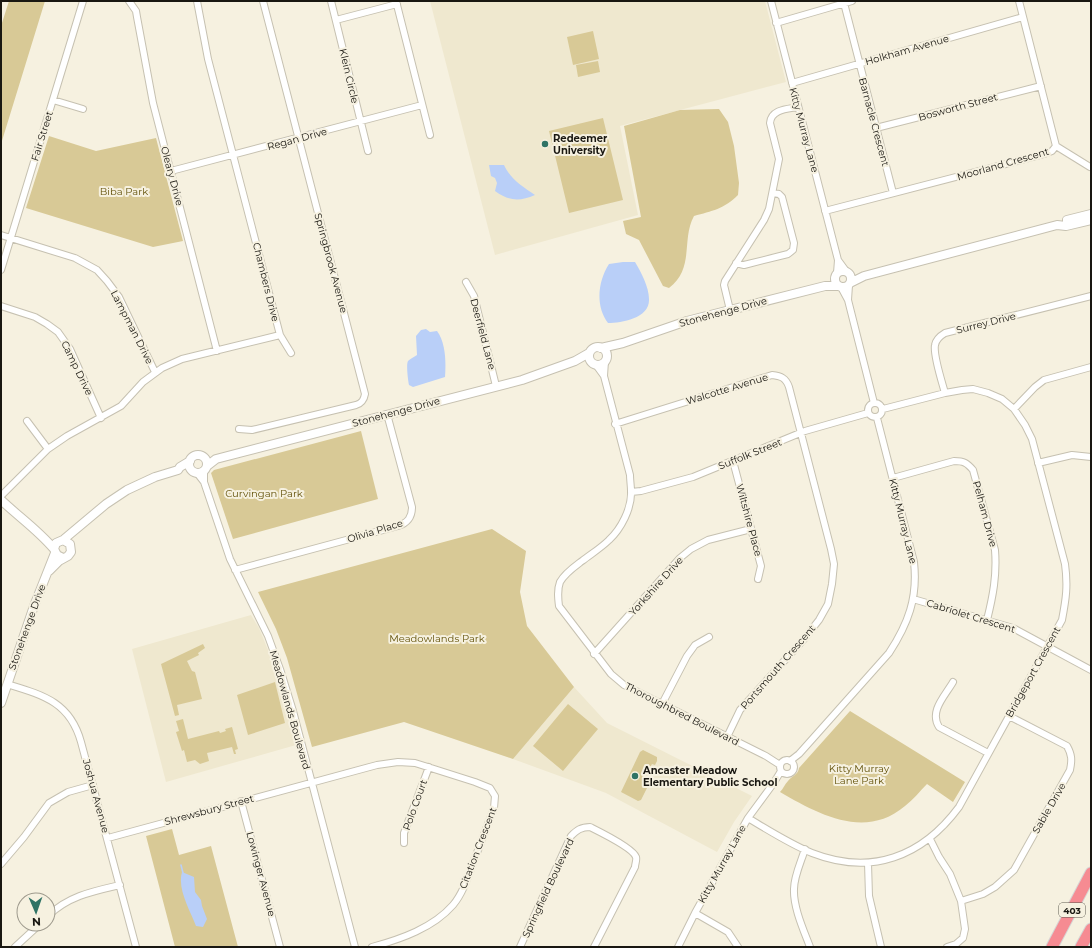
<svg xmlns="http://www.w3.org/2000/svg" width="1092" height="948" font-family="Montserrat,sans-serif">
<rect width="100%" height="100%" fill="#f6f1e0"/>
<path fill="#efe8cf" d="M430 1H765L786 82 620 126 638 215 495 255Z
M251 615 259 628 268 650 296 745 166 782 132 649Z
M574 687 607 723 752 796 734 822 717 852 606 793 513 759Z"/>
<path fill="#d8c996" d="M9 1H45L1 144V26Z
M593 31 599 59 573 65 567 37Z
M598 61 600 72 578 77 576 65Z
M719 109 728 122 734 146 739 183 738 195C724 209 712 211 694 216 681 240 695 268 669 288L663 286 639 240 626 234 623 221 641 217 624 126 680 110Z
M603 118 623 200 569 213 549 131Z
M49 136 96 151 156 138 183 241 153 247 26 208Z
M361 431 378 499 233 539 211 473 214 470Z
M492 529 526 551 520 592 527 626 574 687 513 759 404 722 312 747 287 658 276 629 258 592Z
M203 644 205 648 198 653 199 655 187 661 192 671 195 672 202 699 177 705 179 715 175 716 161 664Z
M275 682 285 723 248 735 237 695Z
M568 704 598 729 563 771 533 746Z
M850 711 965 782 953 802 927 784C920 791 913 800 905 806 865 840 818 814 780 792 783 789 785 784 788 781 792 776 798 775 799 768Z
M183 719 188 739 219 731 220 733 226 731 225 729 232 727 238 749 235 750 236 754H234L232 747 207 753 209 761 200 764 195 760 187 762 184 750 182 751 176 732 179 731 176 721Z
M643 750 657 757V761L655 765 652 764 643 779 648 782 647 785 648 786 641 800 638 801 621 792 640 752Z
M172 829 179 855 211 846 238 947H175L146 836Z"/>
<path fill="#b9cff8" d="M489 165H504C511 180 522 186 535 195 519 202 509 201 495 191L497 183 495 178 491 176Z
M623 262H635C641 272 649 287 649 299 650 318 622 323 608 323 595 306 598 281 609 264Z
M426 329 430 332 437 331C446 343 446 363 445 377L413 387 409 385C408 380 406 365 408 361 410 359 414 357 417 355L416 336 421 330Z
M182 872 194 877 195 892 201 900 202 906 207 919 203 927 196 926C190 910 177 889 182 872Z"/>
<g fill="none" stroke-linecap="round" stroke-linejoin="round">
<path stroke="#b9cff8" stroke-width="1.5" d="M181 865 183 873"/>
<g stroke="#c6c1b1" stroke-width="8">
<path id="minor" d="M129 1 136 11 137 17 153 103 217 351
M197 1 208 59 280 335 291 353
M331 1 368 151
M396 1 430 135
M771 1 838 260 837 273
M1019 1 1056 146
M844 3 893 193
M336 20 397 4
M776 23 852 1
M792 83 1023 17
M53 100 83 109
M876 128 1041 86
M1056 146 1090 167
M171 171 422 105
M825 211 1044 154 1052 151 1056 146
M1 235 75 258 97 270 107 281 119 297 155 372
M838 260 846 271
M736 263 744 265 788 254 793 250 794 243 782 197 779 194 773 193
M1 270 83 1
M466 282 474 296 496 386
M849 285 848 300 874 403
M841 287 848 300
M1 306 35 317 47 324 58 332 70 349 101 418
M730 310 724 285 725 281 764 220 769 209 779 159 770 123C771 109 788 109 798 107
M605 361 604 376 630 475C630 480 631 486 631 491 632 508 621 529 609 540 601 548 591 554 582 561 574 567 565 573 560 582 557 590 558 598 559 606L611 674 624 685 766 756 780 765
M596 365 604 376
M945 393C942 382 933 355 935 345 936 339 940 336 945 333L1091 296
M868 410a7 7 0 1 1 14 0a7 7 0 1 1-14 0Z
M1014 409 1035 387 1044 380 1091 367
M27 421 48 449
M615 424 772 375C781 376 786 378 789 387L831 549 834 564 832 584 828 604 819 620 804 639 740 710 727 737
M239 429 252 430 356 405C362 403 364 400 365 394L263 1
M733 461 761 566 758 579
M1038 463 1072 455 1091 457
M204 470V482L230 559 268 636 280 669 293 711 355 947
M197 473 204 482
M893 478 954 461C964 461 967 463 973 470L995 550C997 575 993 596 987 620
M631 492 641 491 693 477 805 431 868 413
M1 496 48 449 67 436 121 406 143 382 162 368 182 359 280 335
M235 570 398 526C408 523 412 517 412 507L387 414
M913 599 1013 628 1091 670
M594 654 680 558 691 549 708 540 751 529
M953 682C945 696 929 711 939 727L988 753
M7 684C43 695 70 702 81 742L136 947
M662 704 687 656 695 645 709 637
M780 767a7 7 0 1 1 14 0a7 7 0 1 1-14 0Z
M790 761 799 754 889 653C908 624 918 598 914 562L877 418
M241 801 280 947
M748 818C768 830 790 844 812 853 871 876 922 857 959 807L1062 620C1066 599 1068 586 1065 564L1032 439 1025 425 1014 409 1002 399 988 393 973 389 962 390 945 393 883 409
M108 838 377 765 398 762 415 763 475 782 490 788 495 796 494 808C487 827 480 845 473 863 468 877 463 893 453 905 433 928 401 939 372 947
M930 839 939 857 950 874 961 901 965 929 963 938 956 944 947 947
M404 843V833L429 767
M805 849C801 862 794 876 794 889 793 907 804 931 810 947
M868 863 869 896 881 947
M1 864 24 837 49 803 68 792 93 785
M961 901 983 894 995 887 1014 870 1070 770C1072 760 1072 755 1067 746L1009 716
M695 913 728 932 738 947
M48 916C68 896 94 891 120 885
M15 947 40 924
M520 947 571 836C577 830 581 827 590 827 600 832 633 848 636 857 637 860 635 864 635 867L594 947
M678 947 695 913 748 818 773 784 781 771"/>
</g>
<g stroke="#c6c1b1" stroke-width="10">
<path id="tertiary" d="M1067 220 1091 214
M835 279a8 8 0 1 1 16 0a8 8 0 1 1-16 0Z
M850 283 864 276 1057 225 1066 226 1091 220
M589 356a9 9 0 1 1 18 0a9 9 0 1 1-18 0Z
M601 348 623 343 687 321 825 286H839
M189 464a9 9 0 1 1 18 0a9 9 0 1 1-18 0Z
M207 466 216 459 522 380 575 361 589 353
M1 500C19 517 38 530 54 549
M63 540 106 504 127 490 155 477 178 470 180 467 190 461
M49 571 59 561 68 556 71 552 70 544 63 540 56 543 54 549 57 555 63 558
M1 703 34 606 55 553"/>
</g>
<g stroke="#d6d5d4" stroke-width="13">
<path id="motorway" d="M1052 947 1091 873
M1081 947 1091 929"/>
</g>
<use href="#minor" stroke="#fff" stroke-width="6"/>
<use href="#tertiary" stroke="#fff" stroke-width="8"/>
<use href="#motorway" stroke="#f68b92" stroke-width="11"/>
</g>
<g fill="#2f7365" stroke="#f6f1e0" stroke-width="1.5">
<circle cx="545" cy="144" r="4"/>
<circle cx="635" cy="776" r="4"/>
</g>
<g text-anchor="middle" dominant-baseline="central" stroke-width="4" stroke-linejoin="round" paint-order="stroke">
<rect fill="#f6f1e0" stroke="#5b584f" stroke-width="1" x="1059" y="903" width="26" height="14" rx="3"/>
<g font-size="9" font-weight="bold" fill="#191711">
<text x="1072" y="910">403</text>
</g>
<g font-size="10" fill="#191711" stroke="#f6f1e0">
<text transform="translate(907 50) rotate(-16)">Holkham Avenue</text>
<text transform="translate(349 76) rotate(77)">Klein Circle</text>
<text transform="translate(958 107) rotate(-15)">Bosworth Street</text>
<text transform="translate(874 122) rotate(75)">Barnacle Crescent</text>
<text transform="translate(804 130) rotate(75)">Kitty Murray Lane</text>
<text transform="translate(42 136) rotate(-73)">Fair Street</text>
<text transform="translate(297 139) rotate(-15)">Regan Drive</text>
<text transform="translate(1003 164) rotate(-16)">Moorland Crescent</text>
<text transform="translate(172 176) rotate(75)">Oleary Drive</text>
<text transform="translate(331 263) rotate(75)">Springbrook Avenue</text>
<text transform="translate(266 282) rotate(76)">Chambers Drive</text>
<text transform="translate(723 312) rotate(-15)">Stonehenge Drive</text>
<text transform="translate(986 323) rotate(-14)">Surrey Drive</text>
<text transform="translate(132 327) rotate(63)">Lampman Drive</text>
<text transform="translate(483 334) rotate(75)">Deerfield Lane</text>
<text transform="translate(77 368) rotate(64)">Camp Drive</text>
<text transform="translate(727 389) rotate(-17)">Walcotte Avenue</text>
<text transform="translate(396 412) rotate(-15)">Stonehenge Drive</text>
<text transform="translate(750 454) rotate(-22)">Suffolk Street</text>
<text transform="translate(985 514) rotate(75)">Pelham Drive</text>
<text transform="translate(749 520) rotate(75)">Wiltshire Place</text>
<text transform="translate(903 521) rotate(76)">Kitty Murray Lane</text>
<text transform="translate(375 531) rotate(-17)">Olivia Place</text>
<text transform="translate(656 586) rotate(-48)">Yorkshire Drive</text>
<text transform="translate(971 616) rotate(17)">Cabriolet Crescent</text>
<text transform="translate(27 627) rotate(-70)">Stonehenge Drive</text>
<text transform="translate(778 667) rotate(-49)">Portsmouth Crescent</text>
<text transform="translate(1033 672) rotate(-61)">Bridgeport Crescent</text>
<text transform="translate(290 710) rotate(74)">Meadowlands Boulevard</text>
<text transform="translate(682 714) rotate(27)">Thoroughbred Boulevard</text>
<text transform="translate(96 796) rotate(75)">Joshua Avenue</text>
<text transform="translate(415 805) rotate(-70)">Polo Court</text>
<text transform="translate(1049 808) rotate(-60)">Sable Drive</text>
<text transform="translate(209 810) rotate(-15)">Shrewsbury Street</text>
<text transform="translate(478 848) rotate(-69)">Citation Crescent</text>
<text transform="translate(722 864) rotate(-61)">Kitty Murray Lane</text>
<text transform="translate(261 874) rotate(75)">Lowinger Avenue</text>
<text transform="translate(548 888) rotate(-65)">Springfield Boulevard</text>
</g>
<g font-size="10" font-weight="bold" fill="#191711" stroke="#f6f1e0" text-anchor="start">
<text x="553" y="138">Redeemer<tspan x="553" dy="12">University</tspan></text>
<text x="643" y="770">Ancaster Meadow<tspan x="643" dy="12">Elementary Public School</tspan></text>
</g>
<g font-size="10" fill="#63520a" stroke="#f6f1e0">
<text x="124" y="191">Biba Park</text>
<text x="264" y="493">Curvingan Park</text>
<text x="437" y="638">Meadowlands Park</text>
<text x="859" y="768">Kitty Murray<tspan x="859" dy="12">Lane Park</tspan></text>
</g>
</g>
<rect width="1092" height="948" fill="none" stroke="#191711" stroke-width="4"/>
<g transform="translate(36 912) rotate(178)"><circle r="19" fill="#f6f1e0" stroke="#9e9a8d"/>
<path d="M0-3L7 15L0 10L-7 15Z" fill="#2f7365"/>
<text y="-6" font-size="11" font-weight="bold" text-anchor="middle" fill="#191711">N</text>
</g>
</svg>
